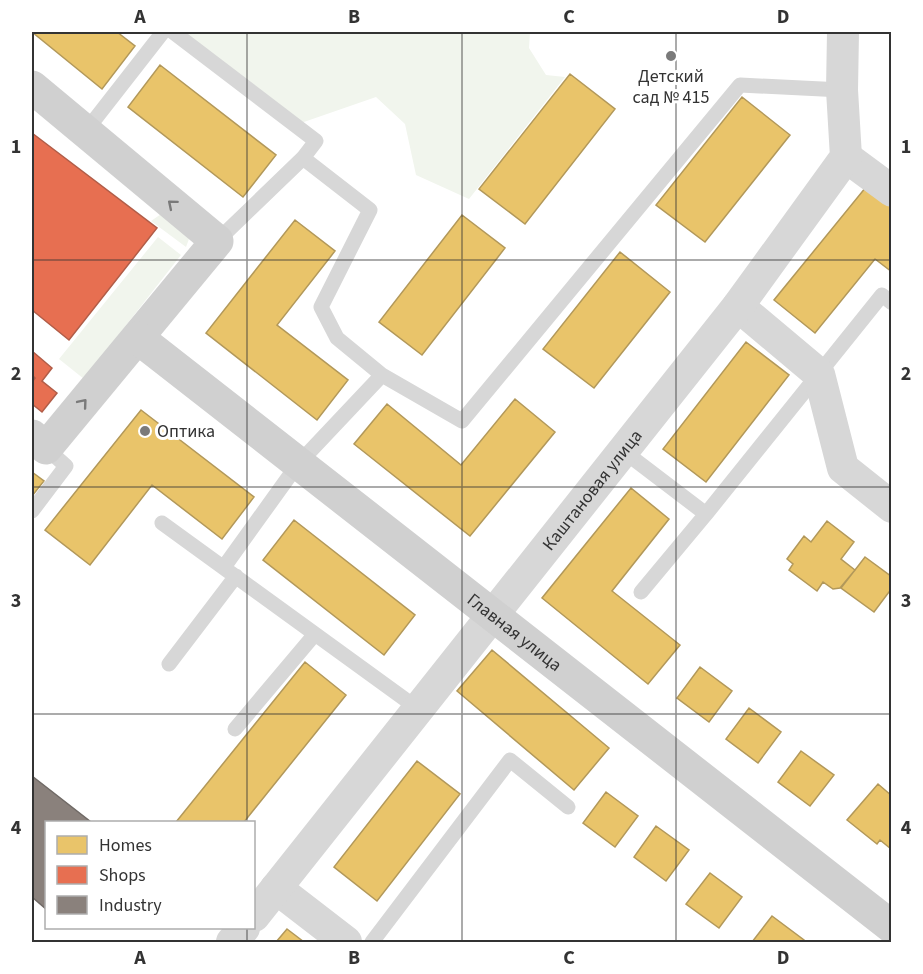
<svg xmlns="http://www.w3.org/2000/svg" width="923" height="974" font-family="'Source Sans 3',sans-serif">
<rect width="100%" height="100%" fill="#fff"/>
<path fill="#f1f5ed" d="M183 32H530L529 48 546 75 565 77 469 199 416 175 405 124 376 97 301 123Z
M164 212 189 239 186 247 151 221Z
M158 237 181 255 84 379 59 359Z"/>
<path fill="#e9c46a" stroke="#b2985a" stroke-width="1.5" d="M32 32H117L135 46 102 89Z
M160 65 276 155 243 197 128 107Z
M570 74 615 109 525 224 479 189Z
M742 97 790 135 705 242 656 205Z
M866 187 892 207V272L875 259 815 333 774 300Z
M462 215 505 248 422 355 379 322Z
M295 220 335 251 277 325 348 380 317 420 206 333Z
M620 252 670 292 594 388 543 349Z
M746 342 789 375 706 482 663 449Z
M515 399 555 432 470 536 354 444 387 404 461 465Z
M141 410 254 497 222 539 152 485 90 565 45 530Z
M32 472 44 481 32 496Z
M631 488 669 519 612 591 680 645 648 684 542 598Z
M294 520 415 615 384 655 263 560Z
M827 521 854 542 841 559 855 570 840 588 833 589 823 582 817 591 789 570 793 564 787 559 804 536 811 542Z
M865 557 892 577V588L874 612 841 588Z
M492 650 609 748 574 790 457 691Z
M305 662 346 695 244 822H176Z
M700 667 732 691 709 722 677 698Z
M749 708 781 732 758 763 726 739Z
M801 751 834 775 810 806 778 782Z
M417 761 460 794 377 901 334 867Z
M878 784 892 796 891 849 880 840 877 844 847 820Z
M606 792 638 816 615 847 583 823Z
M656 826 689 850 666 881 634 857Z
M710 873 742 897 719 928 686 904Z
M772 916 804 940 803 942H752Z
M287 929 304 942H276Z"/>
<path fill="#e76f51" stroke="#b15d48" stroke-width="1.5" d="M32 133 157 228 69 340 32 310Z
M32 351 52 368 42 381 57 393 42 412 32 404V382L35 378 32 375Z"/>
<path fill="#8a817c" stroke="#706a66" stroke-width="1.5" d="M32 776 91 822H46V909L32 897Z"/>
<g fill="none" stroke-linecap="round" stroke-linejoin="round">
<path stroke="#d7d7d7" stroke-width="15" d="M173 32 316 141 303 158 217 241
M85 132 163 32
M382 375 462 421 740 85 842 90
M622 450 706 514 641 592
M32 511 66 466 46 448
M706 514 882 295 892 303
M162 523 417 708
M224 567 298 464 382 375 337 338 321 307 370 210 303 158
M169 664 236 576
M235 729 315 634
M372 942 510 760 568 807"/>
<g stroke="#d7d7d7" stroke-width="32">
<path d="M846 157 892 191"/>
<path d="M738 306 819 374 843 468 892 507"/>
<path d="M276 888 346 942"/>
<path id="s1" d="M254 916 738 306 846 157 842 90 843 32"/>
<path d="M232 942 244 928"/>
</g>
<g stroke="#d0d0d0" stroke-width="33">
<path d="M32 87 217 241 46 448 32 436"/>
<path id="s2" d="M138 338 892 927"/>
</g>
</g>
<defs><path id="oneway-chevron" d="M-2-3.5L2.5 0L-2 3.5" fill="none" stroke-width="1.6" stroke-linecap="round" stroke-linejoin="round" transform="scale(1.5)"/></defs>
<g stroke="#7a7a7a">
<use href="#oneway-chevron" transform="translate(172 204) rotate(-140)"/>
<use href="#oneway-chevron" transform="translate(83 403) rotate(-50)"/>
</g>
<path fill="none" stroke="#333" stroke-width="1.5" stroke-opacity="0.55" d="M247 32V822M462 32V942M676 32V942M32 260H892M32 487H892M32 714H892M247 928V942"/>
<g fill="#7a7a7a" stroke="#fff" stroke-width="2">
<circle cx="671" cy="56" r="6"/>
<circle cx="145" cy="431" r="6"/>
</g>
<g text-anchor="middle" dominant-baseline="central" stroke-width="6" stroke-linejoin="round" paint-order="stroke">
<g font-size="18" fill="#333" stroke="#fff">
<text x="671" y="76">Детский<tspan x="671" dy="21">сад № 415</tspan></text>
<text x="157" y="431" text-anchor="start">Оптика</text>
</g>
<g font-size="18" fill="#333" stroke="#fff">
<text stroke="none"><textPath href="#s1" startOffset="544">Каштановая улица</textPath></text>
<text stroke="none"><textPath href="#s2" startOffset="478">Главная улица</textPath></text>
</g>
</g>
<rect width="923" height="974" fill="none" stroke="#ffffff" stroke-width="66"/>
<rect x="45" y="821" width="210" height="108" fill="#ffffff" stroke="#adadad" stroke-width="1.5"/>
<rect x="57" y="836" width="30" height="18" fill="#e9c46a" stroke="#adadad" stroke-width="1.5"/>
<text x="99" y="851" font-size="18" fill="#333333">Homes</text>
<rect x="57" y="866" width="30" height="18" fill="#e76f51" stroke="#adadad" stroke-width="1.5"/>
<text x="99" y="881" font-size="18" fill="#333333">Shops</text>
<rect x="57" y="896" width="30" height="18" fill="#8a817c" stroke="#adadad" stroke-width="1.5"/>
<text x="99" y="911" font-size="18" fill="#333333">Industry</text>
<rect x="33" y="33" width="857" height="908" fill="none" stroke="#333" stroke-width="2"/>
<g font-size="20" text-anchor="middle" font-weight="bold" fill="#333">
<text x="140" y="23">A</text>
<text x="354" y="23">B</text>
<text x="569" y="23">C</text>
<text x="783" y="23">D</text>
<text x="16" y="153">1</text>
<text x="906" y="153">1</text>
<text x="16" y="380">2</text>
<text x="906" y="380">2</text>
<text x="16" y="607">3</text>
<text x="906" y="607">3</text>
<text x="16" y="834">4</text>
<text x="906" y="834">4</text>
<text x="140" y="964">A</text>
<text x="354" y="964">B</text>
<text x="569" y="964">C</text>
<text x="783" y="964">D</text>
</g>
</svg>
